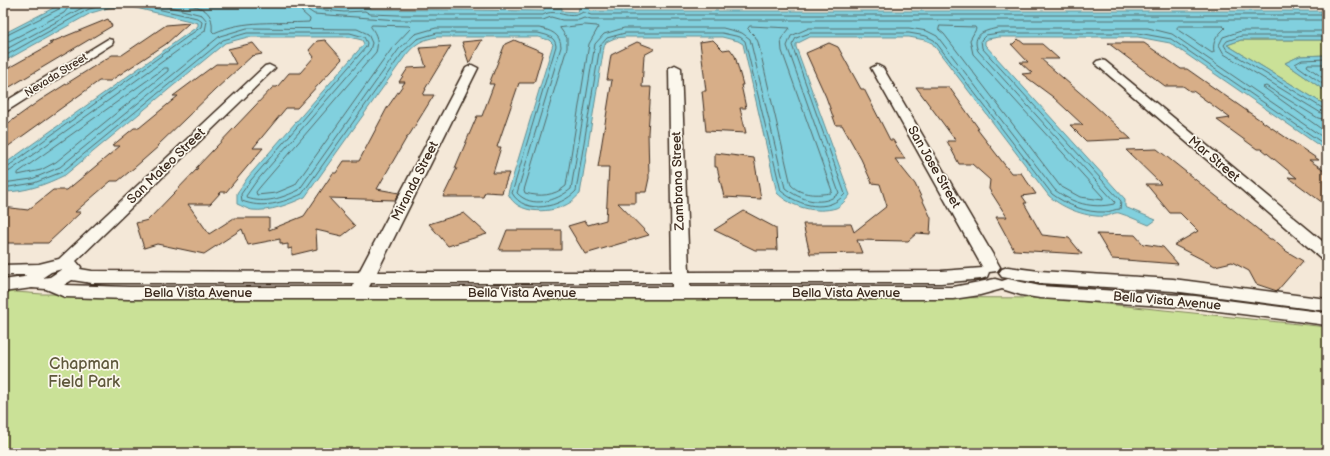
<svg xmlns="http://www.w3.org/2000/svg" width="1330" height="456" font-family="'Balsamiq Sans',sans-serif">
<rect width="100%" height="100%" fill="#f4e8d8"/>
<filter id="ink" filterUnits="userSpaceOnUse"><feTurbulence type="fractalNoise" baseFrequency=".025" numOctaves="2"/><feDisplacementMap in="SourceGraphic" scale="8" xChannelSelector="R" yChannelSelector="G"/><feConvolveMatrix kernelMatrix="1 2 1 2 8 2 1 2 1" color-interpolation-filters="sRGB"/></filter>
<g filter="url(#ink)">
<path fill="#cae197" stroke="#82865a" d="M1241 40H1327V55L1300 56 1285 63 1327 92V106L1227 45Z
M3 291 42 294 1049 298 1327 327V453H3Z"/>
<path fill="#81d0de" stroke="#658e91" d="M63 3H297L344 8 371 7 369 9 543 11 545 8H562V11L578 12 579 8H589L590 11H1327V40H1241L1227 45 1327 106V151L1170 43 1138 37H999L988 39 985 41V45L1125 199V207L1156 220 1149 225C1139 221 1129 216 1119 213 1115 212 1111 215 1107 216 1088 218 1064 209 1049 196L932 43 925 40 909 37H810L796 44V47L850 195C846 200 841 206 836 208 816 214 791 207 777 193L743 44 738 41 722 37H625L615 38 606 42 604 47 580 194C577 196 574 200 571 202 554 214 516 216 508 193L553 44 549 40 538 37H437C421 40 416 43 406 55L305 197C290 204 270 212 252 210 247 209 242 206 237 204V193L248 177 364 44 362 40 350 37H248L225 43 65 175C45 185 25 192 3 192V165L198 26V23L128 6 108 8 91 13 3 62V34Z
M1327 55V92L1285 63 1300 56Z"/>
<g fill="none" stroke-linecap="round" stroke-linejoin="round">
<path stroke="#576c6b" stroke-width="1" d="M181 3C199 7 214 8 212 31L214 33C245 19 276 24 309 22L310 19 302 12 300 3
M306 3 308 10 314 14 398 20H543L551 17 562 20H579L584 18 591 20H1327
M311 3 312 7 315 9 344 12 365 11 370 14 398 15H543C557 7 568 22 583 12L591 15H1327
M372 25 409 26 411 28 393 47 295 185 276 193 257 195 256 192 260 187 376 52C379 42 377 35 371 27Z
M585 25 597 26 598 28 589 44 566 186C554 196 540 197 525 193L524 190 567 48V38L560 28Z
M750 26 790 28 781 39 782 51 832 191 831 193C817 195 802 196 791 185L758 42 755 36 748 29Z
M940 26 975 27 976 29 970 40 973 54 1103 197V200L1080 197 1060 186 944 34 939 30Z
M1179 26H1223L1225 28C1217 36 1212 41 1214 52L1212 53 1178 30 1177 28Z
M1327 31H1241L1223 37 1219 45 1224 54 1321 113 1327 114
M1327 36H1241L1227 41 1224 45 1227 50 1324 109H1327
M3 37 61 8 64 3
M3 42 9 41 64 13 68 8 69 3
M3 51 91 3
M3 57 89 9 114 3
M1327 59 1302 60 1295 64 1327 87
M1327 64H1308L1307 66 1327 81
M165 68H168V71L56 162 41 170 18 175V173Z
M1327 120 1318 118 1266 86 1263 87 1327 133
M3 168 7 167 201 27 202 22 197 18 131 3
M3 173 10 171 205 31 207 21 202 15 154 3
M3 183 32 179 60 167 220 36 247 28 357 29 368 34 372 43 370 50 255 183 246 196 247 198C265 204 282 198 299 190L399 49 415 34 436 28H539C550 30 561 34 561 47L517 193C532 209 556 201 571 189L595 44 604 34 624 28H723L742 33 750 39 785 188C800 200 824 208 839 193L787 46 791 36 809 28H909L927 31 937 36 1055 190C1072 203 1092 209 1114 204L1115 202 978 51C971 34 984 31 998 28H1148L1172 34 1327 140
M3 188 34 183 62 172 223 40 247 33H350L364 37 367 43 366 47 251 180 241 194 242 201C263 209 282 203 302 194L403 52 417 39 437 33H538C546 35 555 36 556 46L512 193C525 216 561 207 576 191L600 46 607 38 625 33H722L740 37 745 41 781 191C799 206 828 214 845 194L792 45 796 38 810 33H909L926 36 934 40 1052 194C1067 205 1086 213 1105 212 1110 212 1115 209 1120 209L1121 201 982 48 981 40 986 35 999 33H1138L1171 39 1327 146"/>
</g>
<path fill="#d7ae88" stroke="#3b2a1e" d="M108 19 112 26 3 91V71L53 43H49Z
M189 23 166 44 110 81H99L3 150V127L39 101 112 55H122L166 25Z
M1018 39 1024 44H1042L1059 59H1041L1093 104 1131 139 1086 141 1070 125H1083L1053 97 1022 74 1032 73 1020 62H1028L1011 44H1013Z
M325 40 342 59 297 108H286L253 148H263L226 192H221L210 204H188L209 234 234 218H269V230L304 216 333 173H336L344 161H359L387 108 405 82H399L408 68 426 67 420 48 451 46 425 89H426L423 95H434L408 137H407L377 189 399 193 395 200 329 198 355 226 342 236 316 230 317 249 292 255V248L288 249V244L282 245V243H280V239L248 245 242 229 204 254 157 244 144 248 136 223 148 220 198 168H196L273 87H277L289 73H300L314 57 309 50 317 41Z
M482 40 469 63 462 42Z
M514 40 543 52 534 83H519L497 147H501L493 173H509L502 193 485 192 483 197H443L457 168H455L477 116H482L494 84H489L505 44Z
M713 40 723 50 730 49 735 56 743 85H741L746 108H740L746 133 706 131 702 91H706L700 42Z
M637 42 655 49 644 55 642 87H651L648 133 649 178 646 192H636V203H618L649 235 585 254 568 226 585 221 588 225 606 220 609 167H598L612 80H607L611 55Z
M253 43 262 54 252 56 215 90 157 146H159L134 168 118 181H111L75 212H81L48 243H3V207L28 210 53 190H67L120 146H112L134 128H139L178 96H173L216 64H236L228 49Z
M829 43 838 47 861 89H864L890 140H893L905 159H895L915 184 931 218 930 234 917 233 908 241 857 240 862 253 810 254 803 224H851L854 232 887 206 880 184 872 183 861 159 842 125H836L826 97 806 53Z
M1108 43H1144L1181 69H1187L1247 111 1319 160H1309L1327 172V206L1288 177 1297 178 1262 149H1257L1217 120 1230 118 1193 91H1190L1183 86H1165Z
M916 87H949L979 129H977L1011 173H1021L1036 194 1022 196 1027 203H1024L1042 235 1069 238 1082 254 1014 250 996 217H1007L989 189 990 180 972 164H959L947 141H956Z
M1157 149 1270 239H1272L1286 251 1303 261 1277 291 1256 284 1249 271 1232 262 1215 266 1174 245 1198 231 1180 213H1170L1146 184H1161L1126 150Z
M715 153 754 158 761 199 724 197 717 167H715Z
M744 211 776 228 777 250H755L714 230Z
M464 213 487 234 448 246 429 224Z
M507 230H561V250H499Z
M1097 234 1135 235 1143 244 1163 247 1178 264 1112 259Z"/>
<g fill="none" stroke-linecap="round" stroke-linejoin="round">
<g stroke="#3b2a1e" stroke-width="3">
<path id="street" d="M108 39 112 40 113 42 112 44 7 111 3 112V103Z
M1101 60 1105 61 1327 245V259L1321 258 1097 65 1095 63 1097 61Z
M269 65 275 68 273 70 76 261 81 267 80 269 92 271 359 272 466 68 472 65 478 68 377 272H672L669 68 675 65 681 68 689 272 941 271 983 268 871 68 877 65 883 68 1000 267 997 271 989 272 987 277 981 279 941 283H690V287H953L995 279 1002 281 1008 279 1040 286 1195 296 1327 313V325L1195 308 1040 298 1021 295 1002 289 980 295 953 299H128L65 297 46 289 32 288 3 292V280L24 277 26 275H3V265L39 264 59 259 265 66ZM62 269 50 277 42 278 51 272ZM72 280 92 283H354L353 287H128L64 285ZM371 283H672V287H369Z
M1008 267 1039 271 1173 279 1327 299V311L1173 291 1039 283 1002 277 999 273 1002 269Z"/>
</g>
<use href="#street" fill="#fbf7ec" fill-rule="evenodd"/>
</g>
</g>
<g text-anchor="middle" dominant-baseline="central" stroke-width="3.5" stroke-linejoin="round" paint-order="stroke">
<g font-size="11" fill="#3b2a1e" stroke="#fbf7ec">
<text transform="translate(56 75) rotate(-32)">Nevada Street</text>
</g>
<g font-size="13" fill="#3b2a1e" stroke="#fbf7ec">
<text transform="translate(1214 159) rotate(40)">Mar Street</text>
<text transform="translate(166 166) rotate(-44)">San Mateo Street</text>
<text transform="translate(934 167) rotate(60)">San Jose Street</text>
<text transform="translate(415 181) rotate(-63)">Miranda Street</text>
<text transform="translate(678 181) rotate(-92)">Zambrana Street</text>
<text x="198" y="293">Bella Vista Avenue</text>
<text x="522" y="293">Bella Vista Avenue</text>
<text x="846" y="293">Bella Vista Avenue</text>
<text transform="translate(1167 301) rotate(5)">Bella Vista Avenue</text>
</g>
<g font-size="16" fill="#5f583c" stroke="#fbf7ec">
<text x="84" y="364">Chapman<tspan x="84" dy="18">Field Park</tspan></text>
</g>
</g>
<rect width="1330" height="456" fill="none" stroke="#fbf7ec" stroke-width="16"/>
<rect x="8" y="8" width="1314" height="440" fill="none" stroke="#3b2a1e" stroke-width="1.5" filter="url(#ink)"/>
</svg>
